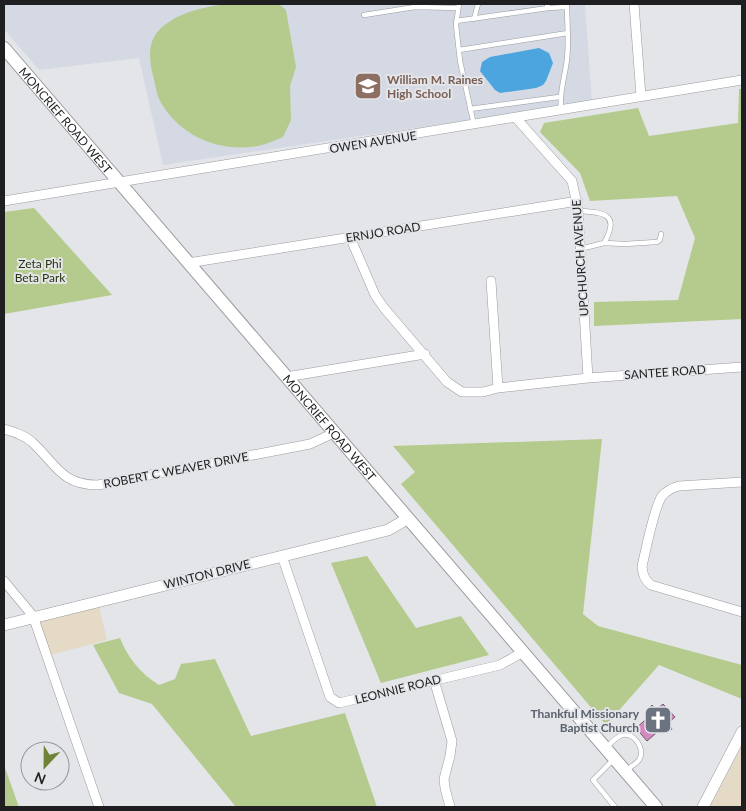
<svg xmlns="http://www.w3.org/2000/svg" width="746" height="811" font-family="Lato,sans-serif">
<rect width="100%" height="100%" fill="#e3e5e9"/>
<path fill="#e4dac5" d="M99 606 107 640 50 655 39 620Z
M742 746V807H710Z"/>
<path fill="#d5d9e4" d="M4 4H585L592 102 163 165 139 58 39 70 4 29Z"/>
<path fill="#b4cb8d" d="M227 4H279L286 10 296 67 290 86 291 120 283 137C275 140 267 144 258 146 220 153 179 136 160 101 156 93 155 81 152 72 149 57 148 41 160 29 178 12 204 7 227 4Z
M739 89H742V319L594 326V302L678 300 695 238 677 196 590 201 580 173 540 132 544 123 638 108 649 136 738 123Z
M34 208 112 295 4 314V212Z
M602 439 583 614 598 626 742 665V699L659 665 606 725 401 484 415 472 393 446Z
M367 556 416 628 461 616 489 655 381 683 331 563Z
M120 638C127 657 141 674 159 685L175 679 181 664 215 659 251 736 345 713 377 807H236L152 704 119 693 93 645Z
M4 765 19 807H4Z"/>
<path fill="#4ca5de" d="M539 48 549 53 553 63 546 81 543 85 536 88 500 93 495 90 480 71 482 62 490 57Z"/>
<path fill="#d588c2" stroke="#646163" d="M663 704 675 717 668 723 672 729 667 733 662 728 647 741 636 728 651 715 647 710 652 705 656 710Z"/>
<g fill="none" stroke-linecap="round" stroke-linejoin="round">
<g stroke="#999b9e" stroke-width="5.5">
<path id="service" d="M459 4 456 25 460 61 474 125
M548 8 567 7
M364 15 415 7 458 8
M474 19 478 4
M456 21 548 8 547 4
M459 50 568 33
M470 109 559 97
M561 110C559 92 565 77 567 59 569 41 567 22 567 4
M579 211C603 212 621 214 604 243L580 249
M604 243 625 244 657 242 660 240 661 234
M606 748C610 744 616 737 622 735 634 732 646 749 639 760 636 764 630 767 626 771
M613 760 593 780 615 807"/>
</g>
<g stroke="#999b9e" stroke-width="10">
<path id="minor" d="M634 4 641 96
M516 118 572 181 578 209 588 378
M4 201 742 80
M350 237 375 295 384 308 447 382 462 392H483L498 388 588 378 742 367
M188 263 578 201
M491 281 498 388
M286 377 425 354
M4 429C14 432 24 435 32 442 56 464 61 485 98 485L310 444 334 433
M742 482 679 486C672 488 667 490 662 496 654 507 646 550 642 566 643 575 644 579 651 585L742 612
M282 556 330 697 339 703 500 665 523 652
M4 581 33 616 99 807
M434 680 452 741 450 756 444 779 445 788 450 807"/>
</g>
<g stroke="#999b9e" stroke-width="12">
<path id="tertiary" d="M4 625 388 530 407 519
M703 807 742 732"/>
</g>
<g stroke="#999b9e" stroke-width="14">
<g id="secondary">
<path id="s1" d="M4 48 656 807"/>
</g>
</g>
<use href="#service" stroke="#fff" stroke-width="4.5"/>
<use href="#minor" stroke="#fff" stroke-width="9"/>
<use href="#tertiary" stroke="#fff" stroke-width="11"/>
<use href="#secondary" stroke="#fff" stroke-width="12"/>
</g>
<defs>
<g id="school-square" transform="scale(1.4375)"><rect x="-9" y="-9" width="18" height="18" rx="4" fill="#8d6e63" stroke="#e3e5e9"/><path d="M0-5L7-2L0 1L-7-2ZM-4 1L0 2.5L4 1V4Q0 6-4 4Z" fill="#fff"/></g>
<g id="church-square" transform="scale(1.4375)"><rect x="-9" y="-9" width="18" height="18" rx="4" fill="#6b7280" stroke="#e3e5e9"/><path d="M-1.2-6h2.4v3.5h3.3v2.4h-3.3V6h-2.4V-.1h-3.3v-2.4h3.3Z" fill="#fff"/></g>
</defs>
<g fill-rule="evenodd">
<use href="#school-square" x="368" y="86"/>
<use href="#church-square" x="658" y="720"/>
</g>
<g text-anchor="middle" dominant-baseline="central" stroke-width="4" stroke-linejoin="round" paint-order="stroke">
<g font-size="12" font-weight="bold" fill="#785e54" stroke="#e3e5e9" text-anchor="start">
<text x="387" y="79">William M. Raines<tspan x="387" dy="14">High School</tspan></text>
</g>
<g font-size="12" fill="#1f1f21" stroke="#e3e5e9">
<text stroke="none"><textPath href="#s1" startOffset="95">MONCRIEF ROAD WEST</textPath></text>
<text transform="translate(373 142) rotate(-9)">OWEN AVENUE</text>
<text transform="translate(383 232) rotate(-9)">ERNJO ROAD</text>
<text transform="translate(580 258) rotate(-94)">UPCHURCH AVENUE</text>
<text transform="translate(665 372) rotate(-4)">SANTEE ROAD</text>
<text stroke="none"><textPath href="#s1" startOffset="500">MONCRIEF ROAD WEST</textPath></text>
<text transform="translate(176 470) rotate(-11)">ROBERT C WEAVER DRIVE</text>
<text transform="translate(207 574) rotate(-14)">WINTON DRIVE</text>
<text transform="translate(398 689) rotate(-14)">LEONNIE ROAD</text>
</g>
<g font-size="12" fill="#28340f" stroke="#e3e5e9">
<text x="40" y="263">Zeta Phi<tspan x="40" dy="14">Beta Park</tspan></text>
</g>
<g font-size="12" font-weight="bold" fill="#5b616d" stroke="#e3e5e9" text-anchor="end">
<text x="639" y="713">Thankful Missionary<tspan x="639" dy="14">Baptist Church</tspan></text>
</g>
</g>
<rect width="746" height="811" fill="none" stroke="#1f1f21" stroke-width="10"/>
<g transform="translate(45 766) rotate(202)"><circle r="24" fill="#e3e5e9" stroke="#959699"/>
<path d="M0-4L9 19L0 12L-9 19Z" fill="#6e8335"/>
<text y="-8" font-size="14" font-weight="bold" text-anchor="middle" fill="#1f1f21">N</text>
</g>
</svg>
